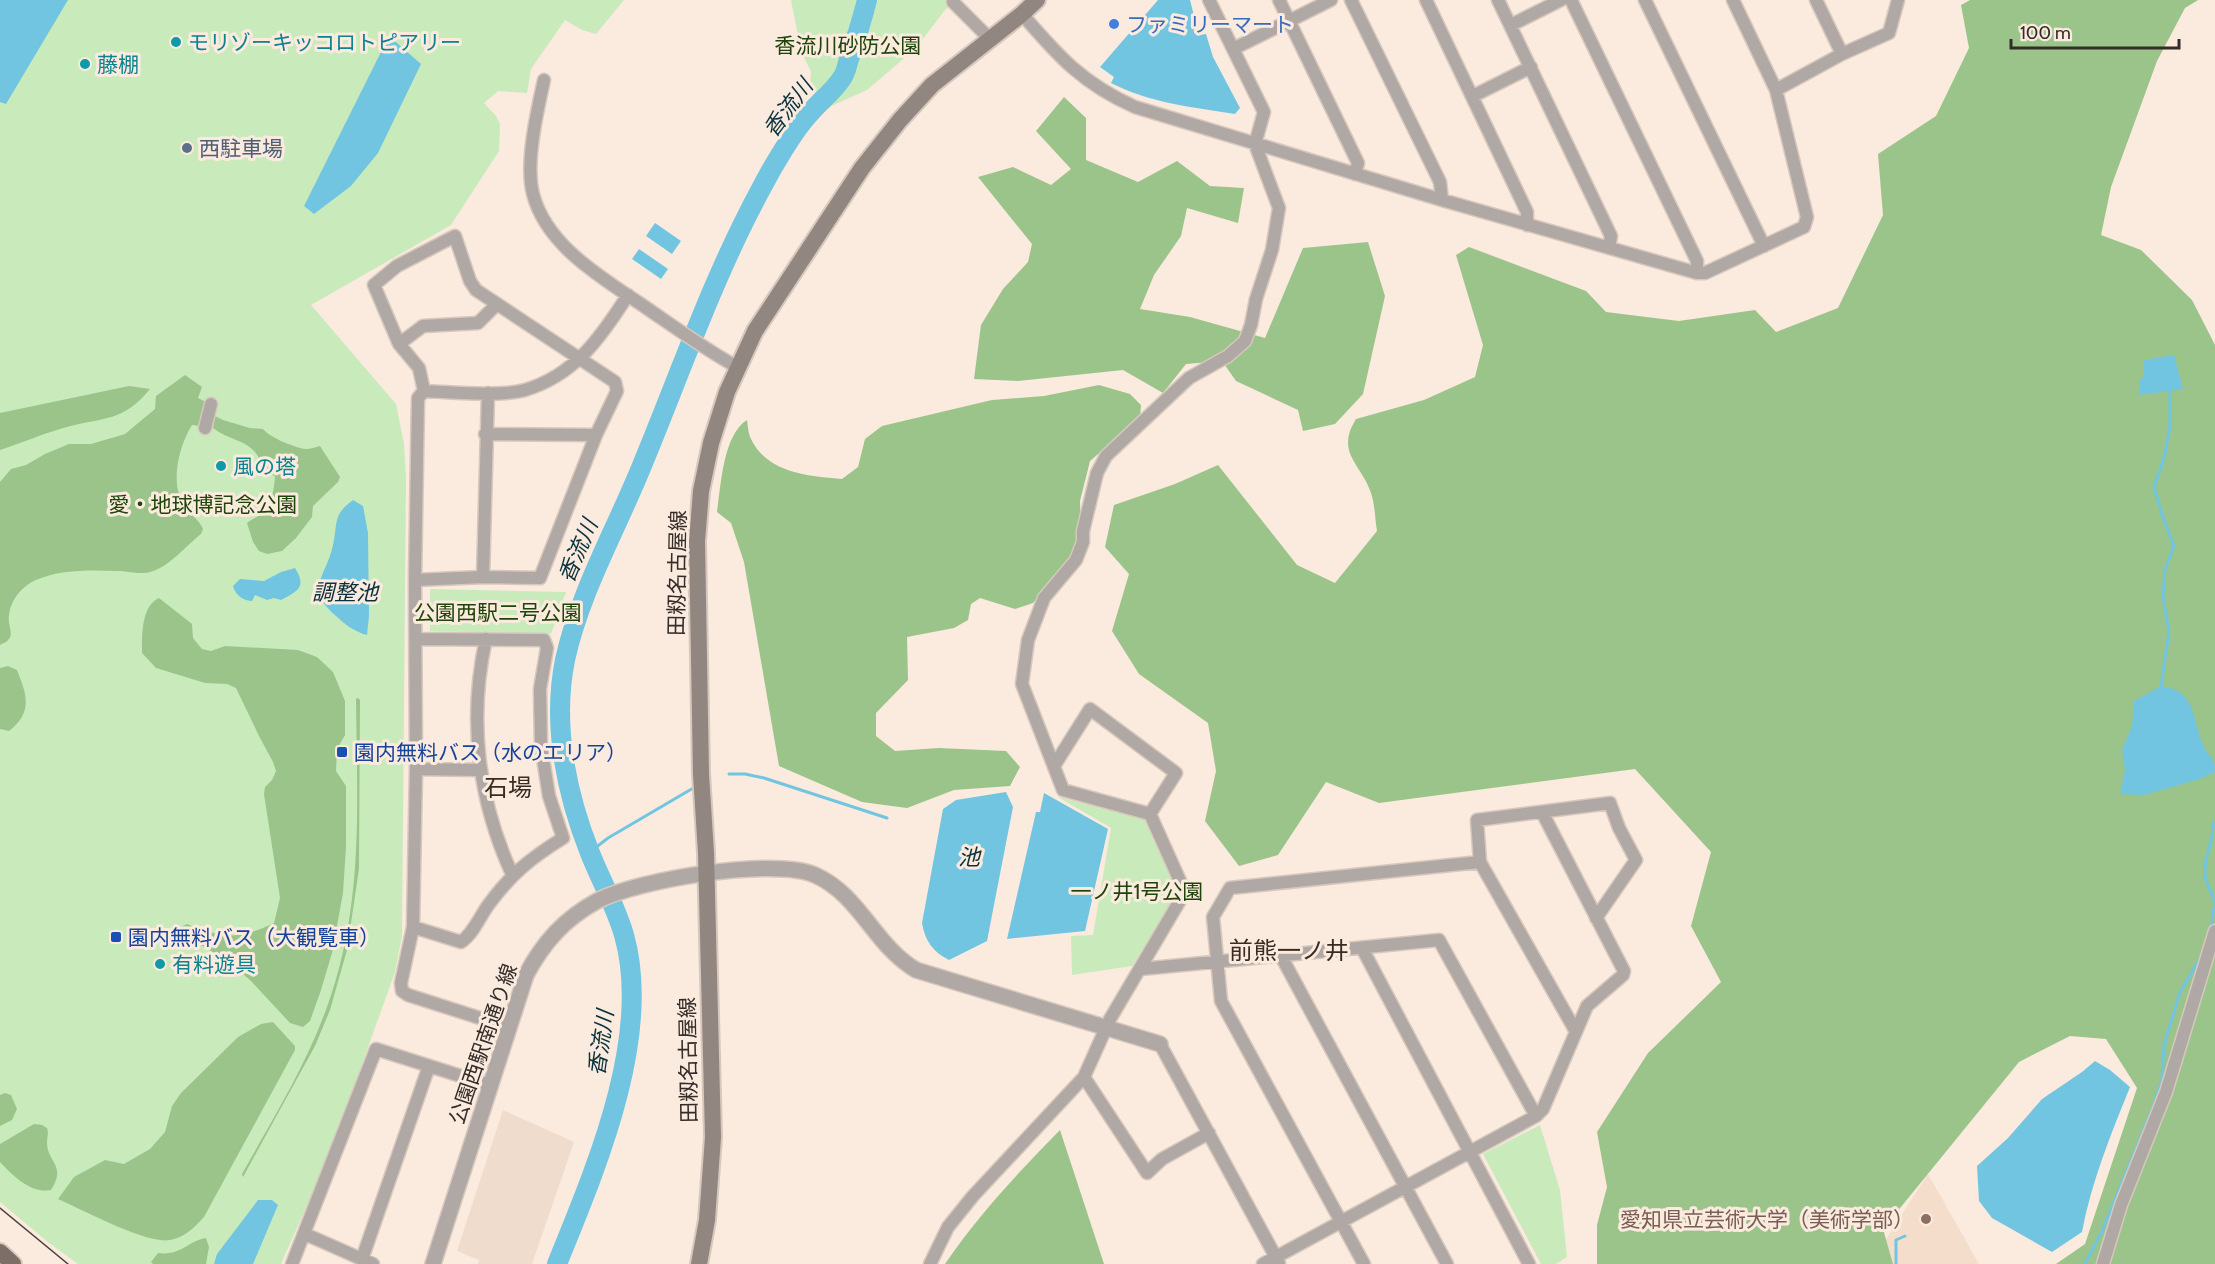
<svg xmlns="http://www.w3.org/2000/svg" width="2215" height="1264" font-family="Cabin,'Noto Sans JP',sans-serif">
<rect width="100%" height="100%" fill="#fbeade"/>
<path fill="#efdccd" d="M503 1110 574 1142 532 1264H478L479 1260 457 1251Z"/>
<path fill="#f4ddcb" d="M1928 1174 1979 1264H1870Z"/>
<path fill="#c9ebbc" d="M0 0H624L596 34 582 30 565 20 531 69 527 93 498 91 484 103 496 116 500 124 499 151 451 225 311 305 396 404 404 444 406 479 402 936 395 972 352 1092 308 1203 281 1264H78L49 1243 0 1202Z
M791 0H956L945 10 915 49 867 90 827 108 815 100 810 84 811 72 801 51Z
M430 589 566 592 551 634 430 631Z
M1058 797 1144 819 1178 893 1132 966 1072 975 1071 936 1093 935 1111 828Z
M1540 1125 1560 1190 1567 1257 1556 1264H1541L1483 1154Z"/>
<path fill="#9bc48b" d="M1970 0H2198L2185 8 2157 61 2111 187 2101 235 2141 250 2192 300 2215 345V1264H2056L2085 1244 2137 1088 2106 1039 2070 1036 2019 1062 1883 1229 1893 1264H1597V1225L1607 1187 1597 1132 1648 1053 1721 982 1691 926 1711 852 1635 769 1379 803 1326 782 1278 855 1239 866 1205 821 1216 771 1208 723 1139 674 1112 631 1129 574 1105 547 1114 505 1175 484 1218 465 1297 565 1335 583 1377 531C1375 519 1375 505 1371 493 1361 463 1335 453 1356 419L1424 400 1475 377 1483 345 1456 255 1469 247 1586 291 1606 312 1679 321 1755 310 1776 332 1838 308 1883 215 1878 154 1936 116 1969 48 1961 5Z
M1064 97 1086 118V160L1138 182 1177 161 1210 186 1244 188 1238 223 1187 208 1181 236 1154 275 1140 309 1190 317 1265 338 1303 248 1368 242 1385 296 1363 394 1335 424 1303 431 1298 410 1236 381 1222 361 1186 364 1163 393 1123 370 1018 381 974 379 981 325 1003 289 1028 262 1032 244 978 177 1013 167 1051 185 1071 169 1036 131Z
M185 375 202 387 198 398 206 402 201 426 192 425C182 441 175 465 177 484 177 493 184 504 189 511 193 517 200 521 203 529L201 534C186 546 169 567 150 572 141 575 127 571 118 571 92 570 61 569 36 580 20 587 7 604 9 623 10 629 13 635 8 640 6 643 3 643 0 645V482L11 469 26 465 45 454 69 444H91L125 434 155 409 156 396Z
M1099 385 1130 394 1141 405 1140 418 1090 461 1080 501 1081 530 1078 549 1033 603 1015 609 980 598 971 604 968 620 954 628 907 637 908 680 876 713V736L895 751 939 748 1006 751 1020 767 1010 786 954 790 907 808 862 802 779 766 744 562 731 523 717 512C721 485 723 435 747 420 748 426 748 433 751 439 768 474 809 476 842 479L858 467 865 439 882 426 992 400 1044 396Z
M129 386 150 389C123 422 104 417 67 427 44 433 22 443 0 450V413Z
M215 416 223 420 250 428 263 429C269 437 295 448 306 449 311 449 315 447 320 446L340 477 338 482 313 506 312 517 296 538 282 551 267 554 259 551 253 542 247 523C252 519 256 518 261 514 272 505 274 490 275 476L264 472C256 438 236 445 213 428Z
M159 598 192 624 193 638 202 649 211 651 225 646 298 650 317 657 333 672 345 701V735L337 749 336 771 346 786V847L343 893 332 953 321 990 310 1021 303 1027 290 1023 251 981 228 961 182 934 181 927 187 924C224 939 238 940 274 923L280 898 264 794 265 787 272 780 276 771 273 762 259 736 236 688 227 684 205 683 156 668 142 653C142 636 141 606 159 598Z
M8 666 17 670C27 695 33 712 9 731L0 729V668Z
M358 698 360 700 359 869 347 950 330 1010 315 1046 243 1177 242 1174C272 1120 306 1066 327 1007 364 904 357 807 356 699Z
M273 1022 295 1046V1050L204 1217C195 1227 184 1238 170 1240 148 1245 81 1209 58 1199L74 1177 105 1160 124 1164 150 1149 165 1132 172 1106 181 1093 238 1037 261 1024Z
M5 1093 11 1095 17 1109 12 1120 0 1126V1095Z
M34 1124 42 1125 47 1128C49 1134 47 1137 47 1143 47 1162 67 1165 51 1190 31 1194 13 1176 0 1162V1144Z
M1060 1130 1104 1264H945C978 1215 1019 1172 1060 1130Z
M206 1238 209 1247 206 1264H153L151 1262 158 1253C182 1256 187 1241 206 1238Z"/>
<path fill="#71c5e1" d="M0 0H68L6 104 0 102Z
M1158 0H1190L1199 35 1206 34 1213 57 1240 108 1235 114C1192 107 1150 103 1111 83L1114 77 1100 67Z
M389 36 421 64 378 153 351 186 314 214 304 206Z
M655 223 681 241 672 254 646 236Z
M639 249 668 269 661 279 632 259Z
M2174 355 2183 389 2140 395 2139 380 2144 377V360Z
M353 500 363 506 368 533 369 616 367 635C353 631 346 625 336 616 303 588 327 576 333 545 338 524 332 515 353 500Z
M295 568C307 587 298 591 281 600L274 598 267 600 255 595 252 601C244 601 235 595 233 586L240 579 264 581 281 572Z
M2161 686C2198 691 2191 720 2204 747 2210 758 2215 757 2215 772L2200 779 2144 795 2120 794 2125 770 2122 750 2132 726 2134 701Z
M1006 792 1013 807 987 941 949 960C933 952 925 941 922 923L943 809 956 800Z
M1044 793 1108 829 1085 931 1007 939 1036 812H1040Z
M2095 1061 2110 1070 2130 1087C2111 1134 2091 1183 2082 1232L2052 1252 1992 1218 1979 1201 1977 1166 2008 1138 2042 1099 2082 1072Z
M258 1200H272L278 1205 253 1264H214L217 1254Z"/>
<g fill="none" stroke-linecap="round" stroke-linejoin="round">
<path stroke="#71c5e1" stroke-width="3" d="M860 0 862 19
M2161 686 2169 632 2163 597 2165 570 2174 546 2162 515 2154 487 2164 458 2170 427V391
M729 774H745L764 778 887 818
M2213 822C2215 840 2203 856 2205 874 2206 884 2211 892 2215 901
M590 852 608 838 695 787
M2211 929 2215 901
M1896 1264V1240L1905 1236
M2085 1264 2102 1231 2153 1107 2162 1080 2164 1045 2180 992 2201 957"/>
<path stroke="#71c5e1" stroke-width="20" d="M557 1264C595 1170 653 1037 624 935 616 907 601 881 590 853 566 793 552 724 565 660 580 591 617 528 643 463 681 371 714 275 762 187 773 166 794 130 810 113 820 101 834 91 842 78 846 73 847 65 849 59 856 39 862 20 867 0"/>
<g stroke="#d7c8bd" stroke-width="15">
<path id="minor" d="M1279 0 1358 163 1355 174
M1351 0 1440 182 1442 200
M1426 0 1527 212V225
M1498 0 1611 236 1609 248
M1571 0 1697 261V273
M1645 0 1764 246
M1816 0 1842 54
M953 2 991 40
M1022 14C1058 56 1083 84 1135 107L1442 200 1697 273H1705L1804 227 1807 217 1776 90 1733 0
M1511 25 1561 0
M1233 49 1331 0
M544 80C537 112 525 163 533 194 547 248 606 280 648 309 677 329 706 350 737 367
M1776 90 1842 54 1889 33 1898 0
M1473 96 1531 67
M399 344 423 326 478 323 497 304
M205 428 211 404
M485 434 596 435
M483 577 488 393
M415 580 483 577 540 578 596 435 617 391 615 382 476 290 470 281 455 236 397 266 374 285 399 344 419 368 424 391
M486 639C468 719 478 800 512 874
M1054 766 1090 709 1176 773 1150 814
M416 769 480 770
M1480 862 1477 820 1610 803 1619 828 1636 860 1596 918
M413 927 461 942C474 933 480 916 489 904 512 873 531 858 563 838L549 796 541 746 540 689 547 648 544 640 416 639
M1362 948 1529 1264
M1281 956 1447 1264
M1141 969 1439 940 1536 1116
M508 1027 408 995 402 991 401 983 413 927 416 769 415 580 418 398 424 391C451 392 500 397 525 390 575 375 601 337 628 295
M1160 1044 1279 1263
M1084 1077 1147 1173 1162 1159 1209 1133
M305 1234 373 1264
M362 1259 429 1066
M292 1264 376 1049 489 1085
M930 1264 948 1227 973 1196 1084 1077 1110 1019 1185 892 1150 814 1063 790 1022 684 1028 640 1044 598 1076 560 1083 542V531L1097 473 1106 456 1189 378 1228 356 1245 341 1251 325 1256 299 1272 250 1279 208 1255 144 1264 112 1209 0
M1263 1264 1536 1116 1543 1109 1587 1006 1623 975 1624 971 1542 812
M1364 1264 1221 1001 1213 917 1230 888 1480 862 1575 1030
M2103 1264 2121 1205 2166 1092 2215 931"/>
</g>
<g stroke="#d7c8bd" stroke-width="18">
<path id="tertiary" d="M433 1264 526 975C543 943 564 919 597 901 637 880 772 857 815 875 860 895 874 945 916 970L1160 1044"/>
</g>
<g stroke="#d7c8bd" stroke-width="20">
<path id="secondary" d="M699 1264 707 1220 713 1137 706 853 701 774 697 541 701 491 711 443 727 392 755 331 862 168 900 120 932 85 1022 14 1037 0"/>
</g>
<g stroke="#d7c8bd" stroke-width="20">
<path id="primary" d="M0 1252 13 1264"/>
</g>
<use href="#minor" stroke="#b0a8a4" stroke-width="12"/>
<use href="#tertiary" stroke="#b0a8a4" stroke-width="15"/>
<use href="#secondary" stroke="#928681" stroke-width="16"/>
<use href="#primary" stroke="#7d6e68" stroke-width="16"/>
<path stroke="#49413c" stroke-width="1.5" d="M0 1208 68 1264"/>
</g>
<circle fill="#3f7fe0" stroke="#fbeade" stroke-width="2" cx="1114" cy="24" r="6"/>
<g fill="#0f9aa8" stroke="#fbeade" stroke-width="2">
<circle cx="176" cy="42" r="6"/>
<circle cx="85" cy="64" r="6"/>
<circle cx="221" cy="466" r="6"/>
<circle cx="160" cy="964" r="6"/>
</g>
<circle fill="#5c6f8a" stroke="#fbeade" stroke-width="2" cx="187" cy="148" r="6"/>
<g fill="#1a4fb4" stroke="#fbeade" stroke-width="2">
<rect x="336" y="746" width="12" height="12" rx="3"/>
<rect x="110" y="931" width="12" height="12" rx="3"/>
</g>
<circle fill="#8d6e63" stroke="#fbeade" stroke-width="2" cx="1926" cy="1219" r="6"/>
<g text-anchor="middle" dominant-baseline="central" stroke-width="6" stroke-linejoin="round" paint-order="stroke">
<g font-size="21" fill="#366cbe" stroke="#fbeade" text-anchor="start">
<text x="1126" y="24">ファミリーマート</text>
</g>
<g font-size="21" fill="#0d838f" stroke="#fbeade" text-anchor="start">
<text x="188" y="42">モリゾーキッコロトピアリー</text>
<text x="97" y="64">藤棚</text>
<text x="233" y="466">風の塔</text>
<text x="172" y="964">有料遊具</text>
</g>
<g font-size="21" fill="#1e4409" stroke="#fbeade">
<text x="848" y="45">香流川砂防公園</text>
<text x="203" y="504">愛・地球博記念公園</text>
<text x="498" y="612">公園西駅二号公園</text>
<text x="1137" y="891">一ノ井1号公園</text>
</g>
<g font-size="21" fill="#4e5e75" stroke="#fbeade" text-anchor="start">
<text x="199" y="148">西駐車場</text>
</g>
<g font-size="21" fill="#332c28" stroke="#fbeade">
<text transform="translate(677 573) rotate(-89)">田籾名古屋線</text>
<text transform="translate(483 1044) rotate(-71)">公園西駅南通り線</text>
<text transform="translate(688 1060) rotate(-91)">田籾名古屋線</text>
</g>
<g font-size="21" fill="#164399" stroke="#fbeade" text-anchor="start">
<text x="354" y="752">園内無料バス（水のエリア）</text>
<text x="128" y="937">園内無料バス（大観覧車）</text>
</g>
<g font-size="21" fill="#785e54" stroke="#fbeade" text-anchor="end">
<text x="1914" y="1219">愛知県立芸術大学（美術学部）</text>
</g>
<g font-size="22" font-style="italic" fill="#09313d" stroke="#fbeade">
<text transform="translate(788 108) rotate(-53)">香流川</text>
<text transform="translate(578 551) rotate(-67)">香流川</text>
<text x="345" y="592">調整池</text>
<text x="969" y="857">池</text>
<text transform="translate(601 1043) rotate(-82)">香流川</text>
</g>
<g font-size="24" fill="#382b21" stroke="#fbeade">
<text x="508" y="787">石場</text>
<text x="1289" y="950">前熊一ノ井</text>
</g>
</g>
<path d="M2011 39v9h168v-9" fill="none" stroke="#332c28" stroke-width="3"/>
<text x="2020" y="39" font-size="18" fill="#332c28" stroke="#fbeade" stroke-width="4.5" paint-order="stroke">100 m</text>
</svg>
